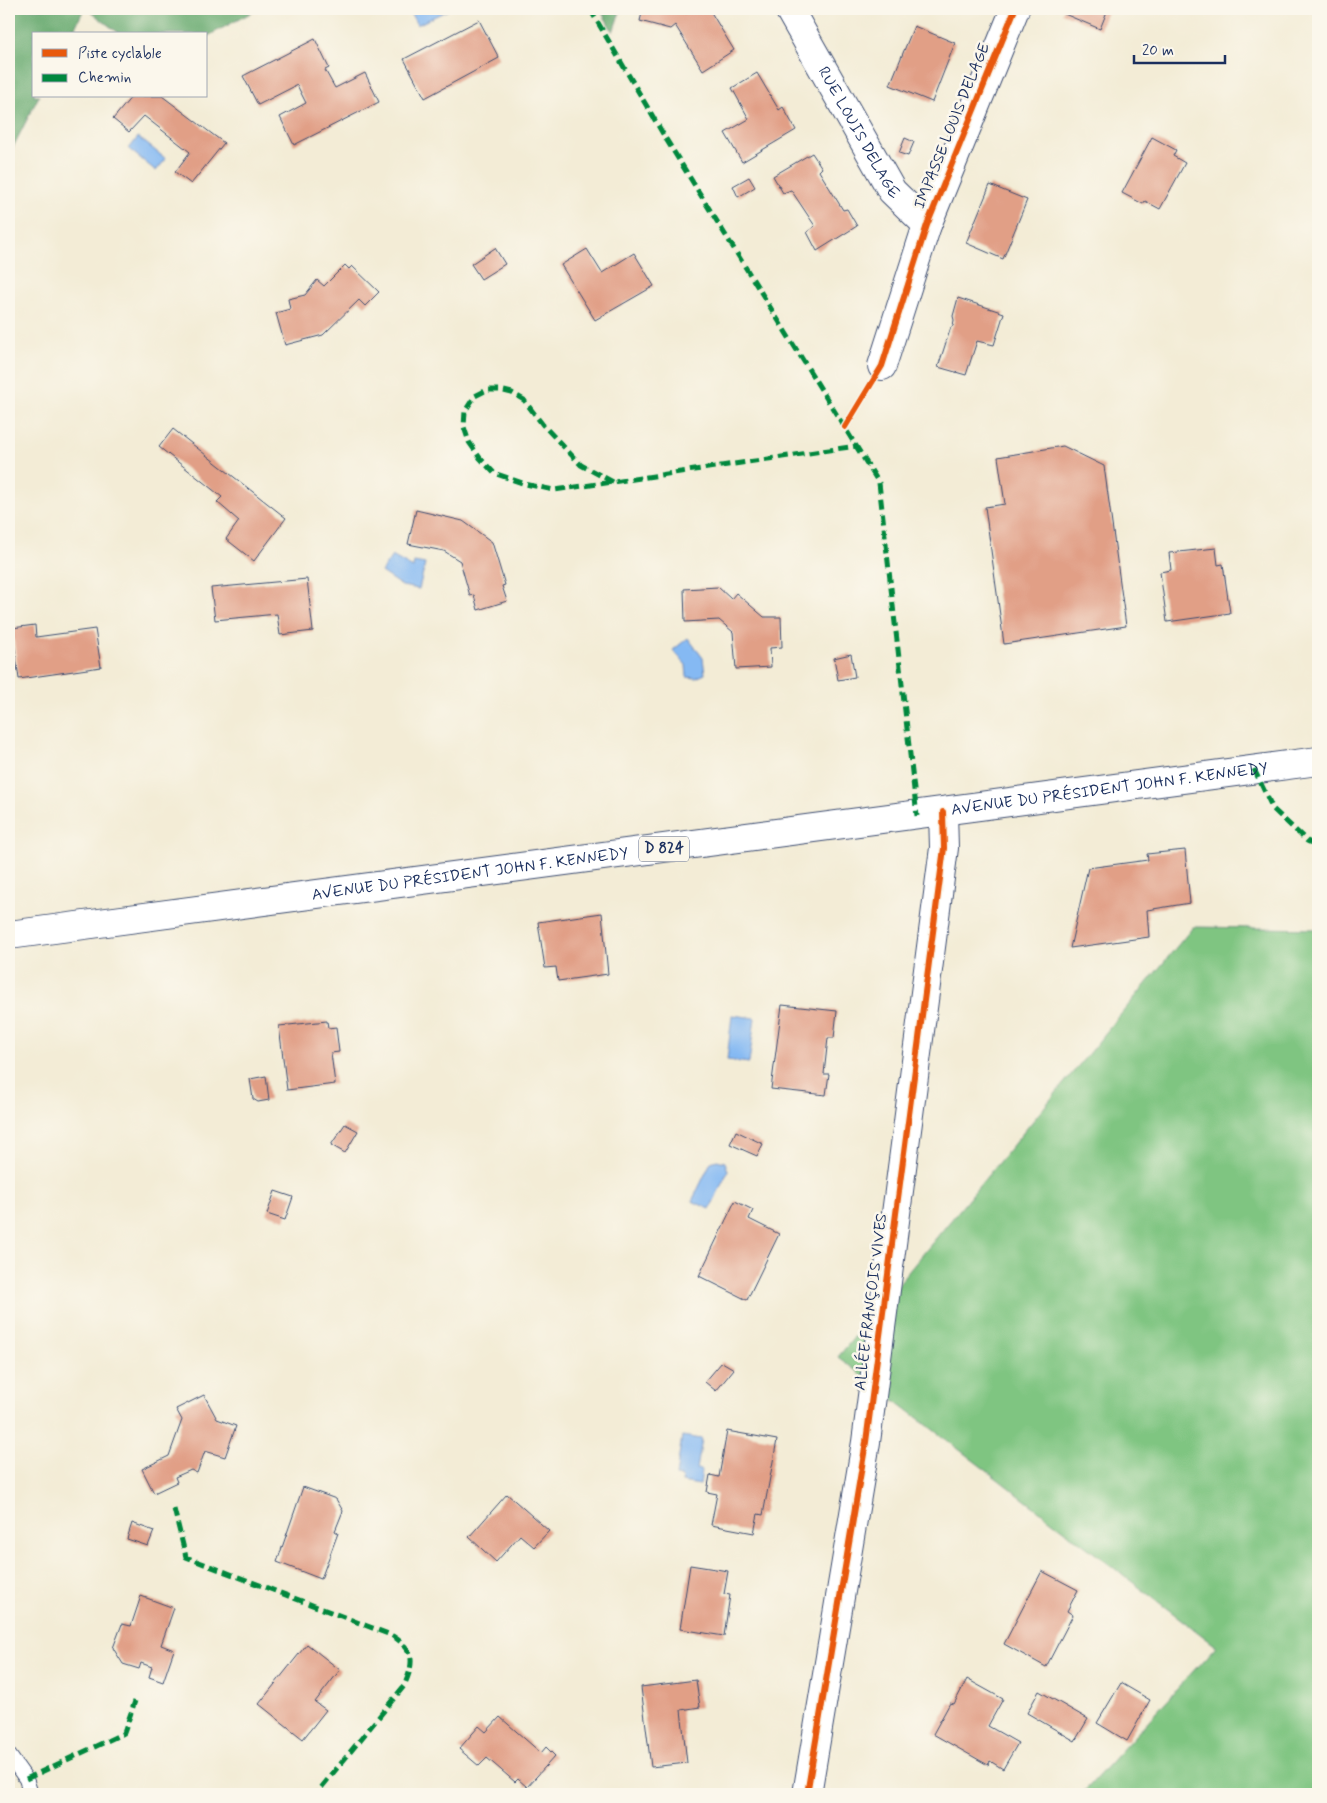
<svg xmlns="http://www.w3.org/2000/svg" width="1327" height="1803" font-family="Mynerve,sans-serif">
<rect width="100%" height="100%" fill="#fbf7ec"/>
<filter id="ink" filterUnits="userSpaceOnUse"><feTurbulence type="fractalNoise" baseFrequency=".02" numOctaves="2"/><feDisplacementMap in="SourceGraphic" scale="10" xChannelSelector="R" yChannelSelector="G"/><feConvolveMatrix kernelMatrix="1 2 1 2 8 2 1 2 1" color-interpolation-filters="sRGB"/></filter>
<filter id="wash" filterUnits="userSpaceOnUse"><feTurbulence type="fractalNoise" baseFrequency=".0096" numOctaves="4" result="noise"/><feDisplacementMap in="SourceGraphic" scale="20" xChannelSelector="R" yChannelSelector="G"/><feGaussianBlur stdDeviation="1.12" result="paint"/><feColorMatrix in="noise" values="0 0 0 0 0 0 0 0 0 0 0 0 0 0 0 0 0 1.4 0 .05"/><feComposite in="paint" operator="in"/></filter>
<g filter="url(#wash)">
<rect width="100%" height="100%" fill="#f3ecd6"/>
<path fill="#7fc581" stroke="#4d7a70" d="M1193 927 1318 929V1794H1082L1216 1646 838 1357Z"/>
<path fill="#67aa6f" stroke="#416c66" d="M9 9H84L72 34H34V96H39L9 155Z
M87 9H258L206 37V34H120Z
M600 9H621L613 32Z"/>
<path fill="#85b9f3" stroke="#5074a8" d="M411 9H447L448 10 417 25 409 10Z
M138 137 166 159 156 171 129 149Z
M392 556 413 568 414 562 425 564 419 589 402 586 381 572Z
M688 638 703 658 705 674 696 678 687 677 686 665 673 650Z
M732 1015 755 1018 749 1063 727 1060Z
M717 1160 725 1162 728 1171 710 1209 692 1201 711 1162Z
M682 1436 702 1439 697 1469 702 1470 700 1485 682 1482V1477L676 1476Z"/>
<g id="blocks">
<path fill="#e19f86" d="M643 9H709L734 50 703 70 675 25 670 29 640 21Z
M1064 9H1108L1100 29 1062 13Z
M479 20 499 58 425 98 404 59Z
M914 26 955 43 932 102 890 85Z
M315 39 329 68 325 70 335 88 365 73 379 102 294 145 280 117 306 103 297 85 258 105 243 76Z
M757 73 779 110 783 107 796 130 742 162 725 133 749 119 732 88Z
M132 96H162L224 143 191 184 175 172 190 152 144 116 129 132 113 119Z
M1152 137 1176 150 1173 156 1185 163 1160 209 1145 201 1143 204 1122 193Z
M905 138 914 142 908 156 899 153Z
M812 153 822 168 819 171 843 210 847 209 857 226 817 251 807 232 815 226 791 190 783 193 773 176Z
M749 177 755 187 738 197 733 186Z
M990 185 1027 200 1003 259 966 243Z
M495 248 505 264 481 279 471 264Z
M587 249 602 273 634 253 654 286 595 320 561 265Z
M345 265 349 269 352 266 379 292 365 306 359 300 323 335 285 345 276 313 290 309 288 299 305 295 317 280 324 286Z
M958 298 1004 313 994 345 977 341 966 375 938 367 951 327 953 326 954 320 953 316Z
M173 429 286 518 254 561 226 539 239 521 217 502 222 497 159 447Z
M1063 446 1104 466 1126 626 1004 644 985 507 1005 504 998 457Z
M416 510 463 521 492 542 505 585 502 586 507 601 478 610 474 595 470 596 460 561 444 551 408 544Z
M1216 548 1218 565 1223 564 1230 613 1167 622 1160 572 1171 570 1169 553Z
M307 579 313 631 280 635 277 614 215 620 211 588Z
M718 587 731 599 736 593 764 617H781L782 647 770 648 771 667 736 669 733 632 719 620 685 622 684 589Z
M35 625 36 637 95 629 101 667 19 679 12 628Z
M851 654 855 677 838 680 834 658Z
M1185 850 1190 903 1147 910 1149 937 1070 948 1088 868 1148 860 1147 854Z
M602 913 608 974 558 981 556 967 545 968 538 922Z
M782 1005 837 1011 834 1038H828L824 1074H829L826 1095 771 1089Z
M327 1021 328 1028 336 1027 339 1052 331 1053 335 1084 287 1090 279 1026Z
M266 1076 269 1100 258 1102 253 1099 250 1079Z
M345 1124 358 1131 345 1153 331 1145Z
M736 1131 763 1144 757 1156 730 1144Z
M275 1191 293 1197 285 1220 267 1214Z
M735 1201 753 1210 749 1219 779 1234 747 1300 699 1276Z
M722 1362 734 1369 716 1391 705 1382Z
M204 1395 217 1419 236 1426 225 1457 205 1451 197 1473 191 1470 175 1477 177 1482 154 1493 142 1469 169 1456 182 1420 176 1409Z
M727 1431 777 1440 763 1515 758 1514 754 1533 711 1525 717 1494 707 1492 710 1475 719 1477Z
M303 1487 336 1499 343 1511 335 1531 338 1533 321 1579 277 1562Z
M507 1494 549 1531 534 1547 520 1535 496 1562 469 1537Z
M132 1523 154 1531 148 1546 127 1539Z
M690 1565 728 1571 724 1594 730 1595 724 1636 680 1629Z
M1042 1571 1078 1590 1067 1611 1073 1615 1046 1667 1004 1644Z
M141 1596 174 1608 161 1645 174 1650 163 1682 149 1677 152 1667 141 1663 139 1669 123 1664 113 1648 122 1624 131 1626Z
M307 1644 340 1670 315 1702 326 1710 303 1739 259 1704Z
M967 1679 1003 1699 988 1726 1018 1743 1003 1769 990 1761 988 1765 933 1734 950 1703 954 1704Z
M696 1680 700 1707 681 1710 687 1763 651 1767 641 1687Z
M1121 1683 1150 1700 1127 1741 1097 1723Z
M1039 1691 1088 1719 1075 1741 1027 1713Z
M500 1717 541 1753 546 1747 555 1756 527 1787 518 1779 515 1782 487 1758 479 1766 459 1749 479 1726 486 1732Z"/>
</g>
</g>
<g filter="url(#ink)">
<use href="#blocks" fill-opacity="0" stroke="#3b4b70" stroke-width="1"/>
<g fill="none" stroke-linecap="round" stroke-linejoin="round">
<g stroke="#3b4b70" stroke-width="16">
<path id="lane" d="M9 1755 26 1779 31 1794"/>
</g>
<g stroke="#3b4b70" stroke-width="30">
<g id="street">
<path id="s1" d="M789 9 892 191 927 225"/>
<path d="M882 366 927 225 1015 9"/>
<path d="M807 1794 866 1442 944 848 943 812"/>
</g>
</g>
<g stroke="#3b4b70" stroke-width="30">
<g id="primary">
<path id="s2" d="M9 935 1318 761"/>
</g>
</g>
<path stroke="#3b4b70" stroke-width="3" stroke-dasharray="1 4" stroke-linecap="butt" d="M845 427 867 390"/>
<use href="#lane" stroke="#fff" stroke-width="14"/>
<use href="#street" stroke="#fff" stroke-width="28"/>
<use href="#primary" stroke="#fff" stroke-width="28"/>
<path stroke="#00873e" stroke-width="5" stroke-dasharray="10 5" stroke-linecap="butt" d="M590 9 666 139 879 483 917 816
M613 482 581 465 543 425 524 400 512 393 500 390H487L475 396 465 411 464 427 469 442 480 458 494 473 525 484 554 490 613 482 856 446
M1254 769 1273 809 1307 841 1318 846
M174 1509 186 1557 391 1635C415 1650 415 1661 404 1686L316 1794
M26 1779 124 1733 135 1701"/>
<g stroke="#fbf7ec" stroke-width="9">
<path id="cycleway" d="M845 427 882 366 927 225 1015 9
M807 1794 866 1442 944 848 943 812"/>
</g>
<use href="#cycleway" stroke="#e8590c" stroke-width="6"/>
</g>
</g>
<g text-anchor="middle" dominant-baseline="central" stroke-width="5" stroke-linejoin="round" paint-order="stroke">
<rect fill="#fbf7ec" stroke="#5e6b89" stroke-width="1" x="639" y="836.5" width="50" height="25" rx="4"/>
<g font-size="15" font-weight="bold" fill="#1b2f5e">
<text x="664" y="849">D 824</text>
</g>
<g font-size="16" fill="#1b2f5e" stroke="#fbf7ec">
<text transform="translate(952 126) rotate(-68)">IMPASSE LOUIS DELAGE</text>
<text stroke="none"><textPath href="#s1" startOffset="142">RUE LOUIS DELAGE</textPath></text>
<text stroke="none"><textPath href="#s2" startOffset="1110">AVENUE DU PRÉSIDENT JOHN F. KENNEDY</textPath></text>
<text stroke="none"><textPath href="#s2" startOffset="465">AVENUE DU PRÉSIDENT JOHN F. KENNEDY</textPath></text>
<text transform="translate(871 1302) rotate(-83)">ALLÉE FRANÇOIS VIVES</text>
</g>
</g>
<rect width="1327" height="1803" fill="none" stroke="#fbf7ec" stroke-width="30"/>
<rect x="32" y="32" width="175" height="65" fill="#fbf7ec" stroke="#a1a7b3"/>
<rect x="42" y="49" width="25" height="8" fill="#e8590c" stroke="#a1a7b3"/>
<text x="78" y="58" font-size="15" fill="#1b2f5e">Piste cyclable</text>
<rect x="42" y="74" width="25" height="8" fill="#00873e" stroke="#a1a7b3"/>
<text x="78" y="82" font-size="15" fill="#1b2f5e">Chemin</text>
<path d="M1134 55v8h91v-8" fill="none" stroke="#1b2f5e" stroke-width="2.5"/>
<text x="1142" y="55" font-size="15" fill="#1b2f5e" stroke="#fbf7ec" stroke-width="4" paint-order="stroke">20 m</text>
</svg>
